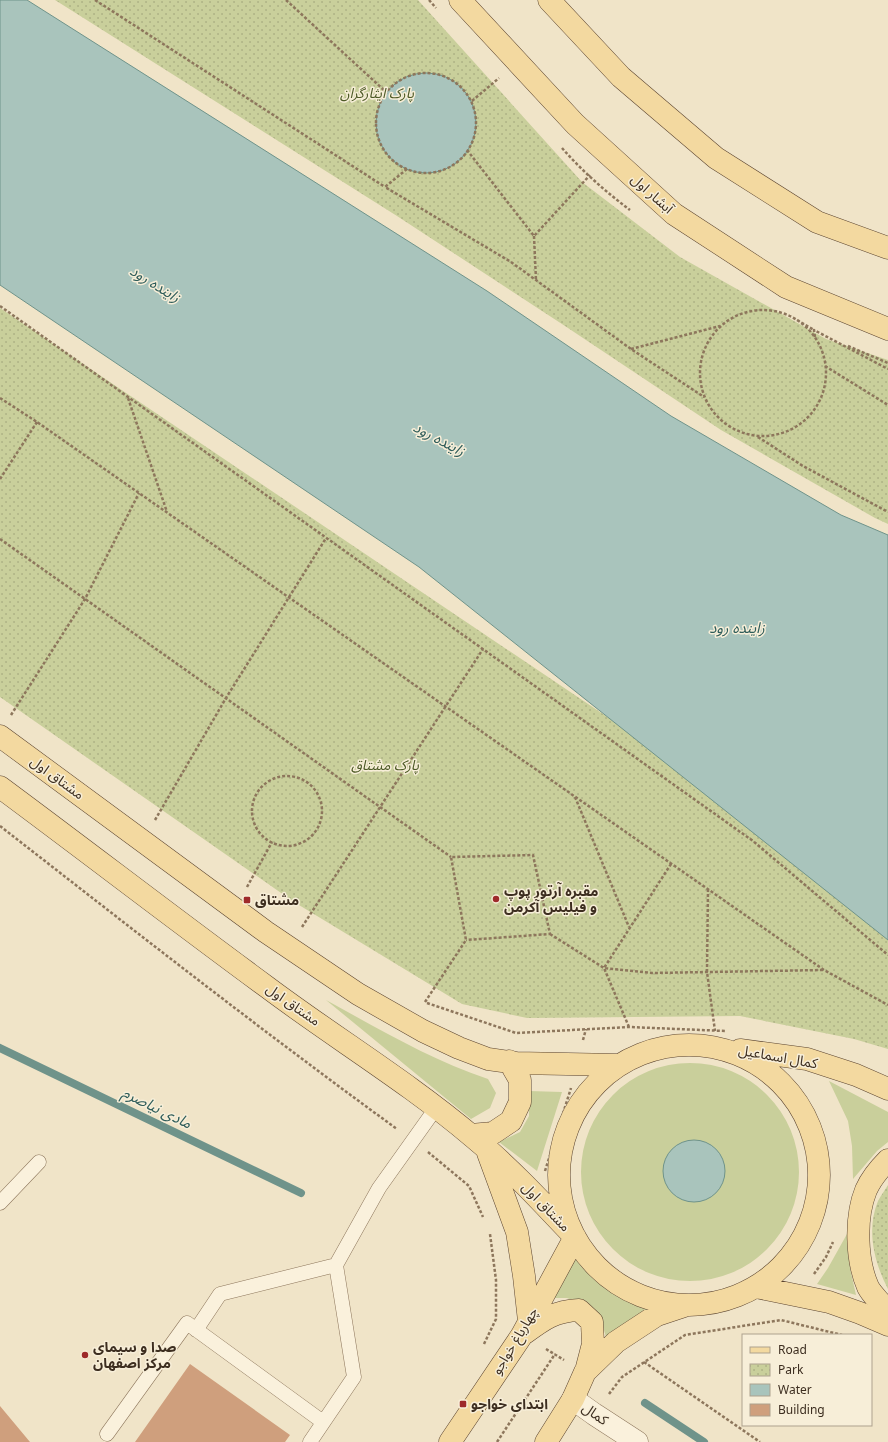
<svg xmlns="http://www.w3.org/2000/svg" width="888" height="1442" font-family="Georgia,'Noto Sans Arabic',serif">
<defs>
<pattern id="park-dots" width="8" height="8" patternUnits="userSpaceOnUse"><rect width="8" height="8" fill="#c9cf9b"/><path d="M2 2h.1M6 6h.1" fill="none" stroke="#aeb285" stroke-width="1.8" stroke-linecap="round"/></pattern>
</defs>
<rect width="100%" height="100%" fill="#f0e4c8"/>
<path fill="#c9cf9b" d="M326 1000C379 1029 431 1060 488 1079L496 1093 490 1108 471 1119Z
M581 1172a109 109 0 1 1 218 0a109 109 0 1 1-218 0Z
M829 1081 888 1112V1142L877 1151 853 1179 852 1146 848 1121Z
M529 1091 562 1092 537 1171 499 1142 520 1132 529 1116Z
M847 1234 850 1268 856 1295 817 1284 828 1268Z
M575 1253C601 1286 614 1296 655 1309L606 1337 603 1327 585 1305 567 1298H554Z"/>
<path fill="url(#park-dots)" d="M55 0H418L582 182 680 257 826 339 888 360V524L875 518 721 430 565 326 397 216Z
M0 308 741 807 888 940V1049L854 1039 740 1016 527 1018 462 1004 294 902 0 697Z
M888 1185V1289C874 1262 866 1230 878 1201 881 1195 885 1190 888 1185Z"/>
<path fill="#a9c4bc" stroke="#6f938a" d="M0 0H27L487 291 671 416 841 515 888 535V940L419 567 0 285Z
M376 123a50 50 0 1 1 100 0a50 50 0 1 1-100 0Z
M663 1171a31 31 0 1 1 62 0a31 31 0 1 1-62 0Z"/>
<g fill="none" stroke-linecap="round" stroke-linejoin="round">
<path stroke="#6f938a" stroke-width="8" d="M0 1048 301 1193
M645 1403 704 1442"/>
</g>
<path fill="#cf9f7d" d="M190 1364 290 1435 285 1442H135Z
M0 1406 30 1442H0Z"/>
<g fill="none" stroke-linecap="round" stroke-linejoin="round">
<g stroke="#8d765c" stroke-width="15">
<path id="service" d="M0 1203 39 1162
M196 1330 220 1294 336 1265
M107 1434 187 1323 323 1422
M310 1442 354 1377 336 1265 379 1188 436 1108"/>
</g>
<g stroke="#8d765c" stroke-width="23">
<path id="minor" d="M573 1399 594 1414 637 1442"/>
</g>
<g stroke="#5b4430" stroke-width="23">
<path id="primary" d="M460 0 575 124 674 214 786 287 888 329
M549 0 621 77 716 158 817 222 888 248
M0 736 266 932 358 994 423 1031 459 1048 488 1059 516 1063 618 1065
M0 787C89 853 177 921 267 987 335 1038 408 1082 473 1137 507 1165 538 1198 569 1231
M559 1175a130 130 0 1 1 260 0a130 130 0 1 1-260 0Z
M740 1050 807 1059 856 1075 888 1089
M471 1135 493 1133 511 1121 520 1102V1080L509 1061
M488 1153 517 1232 524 1276 529 1321
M888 1160C880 1168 871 1179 866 1190 855 1217 856 1260 868 1287 871 1293 882 1305 888 1310
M756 1287 829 1302 860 1313 888 1325
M525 1333C544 1319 555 1311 579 1310L592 1322 593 1344 586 1371
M450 1442 522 1335 575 1237
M546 1442 573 1399 585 1372 616 1342 657 1315 684 1306"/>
</g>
<path stroke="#8d765c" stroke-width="2.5" stroke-dasharray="3 2" stroke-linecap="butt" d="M95 0 385 187
M286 0 386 92
M429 0 436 8
M376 123a50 50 0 1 1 100 0a50 50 0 1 1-100 0Z
M472 101 499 78
M562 148C582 171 606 192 630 210
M467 150 534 236 590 175
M407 169 385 187 511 262 631 349 704 397
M534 236 536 280
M0 306 753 841 888 955
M700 373a63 63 0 1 1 126 0a63 63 0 1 1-126 0Z
M797 320 814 330
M815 337 814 330 888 369
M848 346 888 363
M631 349 720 326
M825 366 888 405
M0 398 37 422 824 970 888 1005
M128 398 167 512
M758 437 803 466 888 512
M0 479 37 422
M0 539 451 857
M11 715 85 599 139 493
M252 811a35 35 0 1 1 70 0a35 35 0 1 1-70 0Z
M575 797 629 927
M155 820 226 698 326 538
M0 826C131 928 262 1031 397 1129
M247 887 272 842
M708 889 707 972 715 1031
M302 927 483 649
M550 934 604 968 652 973 824 970
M425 1002 466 940 451 857 533 855 550 934 466 940
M427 1003 516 1033 629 1027 725 1031
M629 1027 604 968 671 864
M583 1040 586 1029
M428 1152 469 1186 483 1217
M545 1171 571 1088
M814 1274 826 1257 833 1242
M484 1344 496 1319V1280L490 1234
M546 1349 564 1360
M644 1362 760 1442
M609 1394 622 1377 685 1335 781 1320 842 1335
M497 1442 555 1354"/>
<use href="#service" stroke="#faf1dc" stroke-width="14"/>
<use href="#minor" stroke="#faf1dc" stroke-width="22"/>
<use href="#primary" stroke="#f3d9a0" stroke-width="22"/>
</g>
<g fill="#9e2a2b" stroke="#f7eed8" stroke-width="1.5">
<circle cx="496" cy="899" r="4"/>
<rect x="243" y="896" width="8" height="8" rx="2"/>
<circle cx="85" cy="1355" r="4"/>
<rect x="459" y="1400" width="8" height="8" rx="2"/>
</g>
<g text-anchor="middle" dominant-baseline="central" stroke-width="3" stroke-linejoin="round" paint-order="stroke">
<g font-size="14" font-style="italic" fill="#4d5a26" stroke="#f7eed8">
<text x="377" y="93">پارک ایثارگران</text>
<text x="385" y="765">پارک مشتاق</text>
</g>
<g font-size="14" fill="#3d2e20" stroke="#f7eed8">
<text transform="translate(652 194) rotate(42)">آبشار اول</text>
<text transform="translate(57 778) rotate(36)">مشتاق اول</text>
<text transform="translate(293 1005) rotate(35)">مشتاق اول</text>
<text transform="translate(778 1057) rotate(10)">کمال اسماعیل</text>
<text transform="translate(546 1207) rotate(46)">مشتاق اول</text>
<text transform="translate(515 1341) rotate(-59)">چهارباغ خواجو</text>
<text transform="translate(595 1414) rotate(35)">کمال</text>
</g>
<g font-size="14" font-weight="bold" fill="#3d2e20" stroke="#f7eed8" text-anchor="start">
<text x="504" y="891">مقبره آرتور پوپ<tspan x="504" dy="16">و فیلیس آکرمن</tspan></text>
<text x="255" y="900">مشتاق</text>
<text x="93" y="1347">صدا و سیمای<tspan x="93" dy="16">مرکز اصفهان</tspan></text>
<text x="471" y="1404">ابتدای خواجو</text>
</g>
<g font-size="15" font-style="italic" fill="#2f5d5a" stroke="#f7eed8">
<text transform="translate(155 284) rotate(32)">زاینده رود</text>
<text transform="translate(439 439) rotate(28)">زاینده رود</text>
<text x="737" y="628">زاینده رود</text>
<text transform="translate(157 1108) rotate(26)">مادی نیاصرم</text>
</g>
</g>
<rect x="742" y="1334" width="130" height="92" fill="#f7eed8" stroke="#ada18e"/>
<rect x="750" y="1347" width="20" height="6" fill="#f3d9a0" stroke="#ada18e"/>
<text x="778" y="1354" font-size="12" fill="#3d2e20">Road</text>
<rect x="750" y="1364" width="20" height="12" fill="url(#park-dots)" stroke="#ada18e"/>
<text x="778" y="1374" font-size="12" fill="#3d2e20">Park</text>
<rect x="750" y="1384" width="20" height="12" fill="#a9c4bc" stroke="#ada18e"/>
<text x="778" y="1394" font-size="12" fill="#3d2e20">Water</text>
<rect x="750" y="1404" width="20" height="12" fill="#cf9f7d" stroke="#ada18e"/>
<text x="778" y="1414" font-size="12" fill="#3d2e20">Building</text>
</svg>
